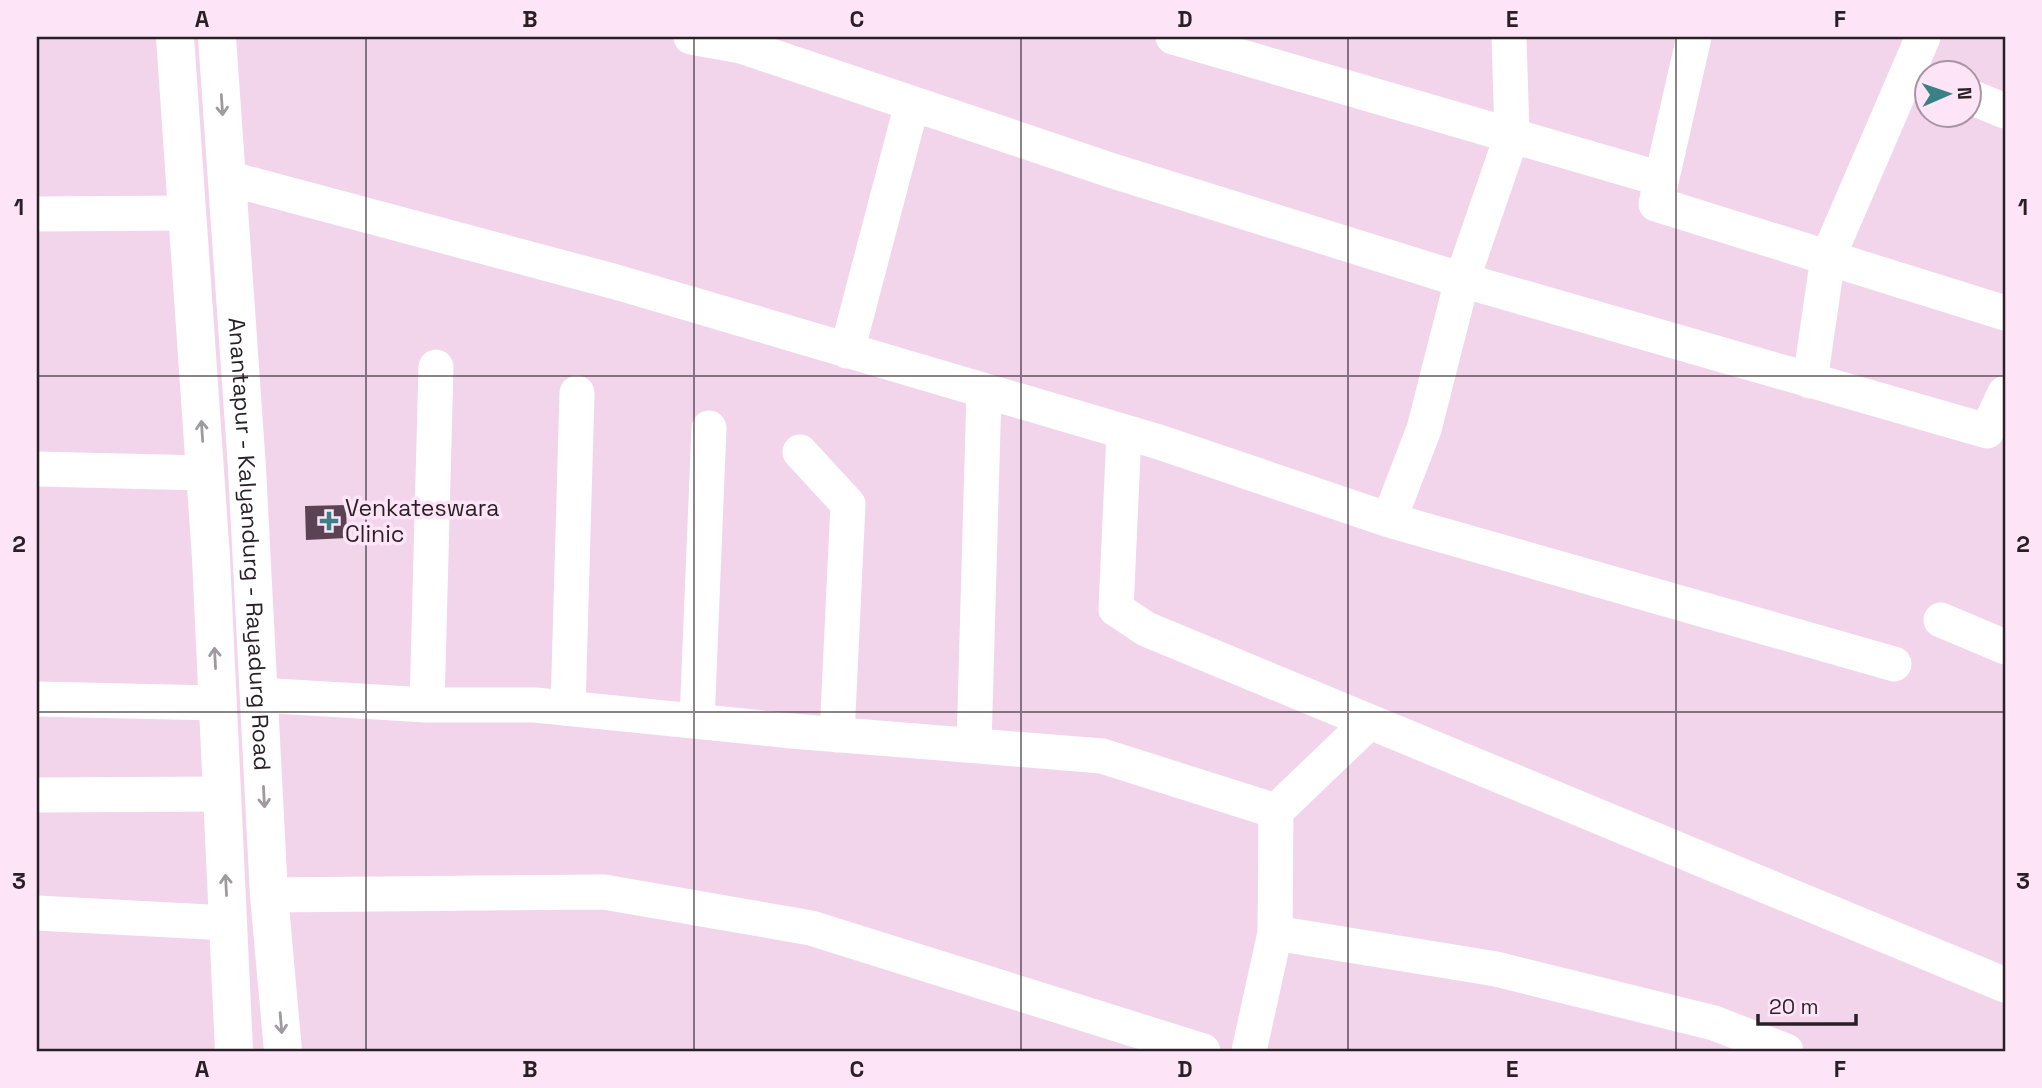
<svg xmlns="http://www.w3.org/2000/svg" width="2042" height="1088" font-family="'Space Grotesk',sans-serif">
<rect width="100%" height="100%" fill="#f3d5eb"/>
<path fill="#5b4355" d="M346 505 347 538 306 540 305 506Z"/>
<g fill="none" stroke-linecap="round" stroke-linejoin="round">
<path stroke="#fff" stroke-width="35" d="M691 37 741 46 745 37
M1173 37 1661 179
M1694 37 1656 204 2005 313
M741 46 1110 170 1462 280 1987 431 2005 393
M1968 96 2005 111
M227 178 616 282 1159 442 1389 520 1424 429 1462 280 1512 135 1509 37
M37 214 187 213
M847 351 912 104
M1810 381 1828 257 1923 37
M1124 433 1116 609 1146 629 2005 985
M800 452 848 504 837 735
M37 469 204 473
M1389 520 1894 664
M1941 620 2005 647
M258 695 427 705H535L792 731 1102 756 1276 811 1275 933
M37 699 217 703
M427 705 436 367
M568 708 577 393
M697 721 709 428
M974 745 984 392
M37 795 222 794
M1276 811 1369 722
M269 895 604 892 811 928 1203 1051
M37 913 228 923
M1249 1051 1275 933 1496 969 1714 1023 1786 1051"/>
<g stroke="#fff" stroke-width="38">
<path d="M175 37 211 558 234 1051"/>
<path id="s1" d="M217 37 247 468 269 895 283 1051"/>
</g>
</g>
<defs><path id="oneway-shaft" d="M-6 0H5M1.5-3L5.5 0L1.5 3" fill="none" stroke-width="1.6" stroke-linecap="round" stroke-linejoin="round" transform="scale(1.75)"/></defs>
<g stroke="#9f9a9e">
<use href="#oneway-shaft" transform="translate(222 105) rotate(86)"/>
<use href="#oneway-shaft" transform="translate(202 431) rotate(-94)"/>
<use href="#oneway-shaft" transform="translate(215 658) rotate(-93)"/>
<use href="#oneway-shaft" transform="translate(264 797) rotate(87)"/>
<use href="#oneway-shaft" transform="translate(226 885) rotate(-93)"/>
<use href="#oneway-shaft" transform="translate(281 1023) rotate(85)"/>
</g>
<path fill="none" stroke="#291f27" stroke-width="2" stroke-opacity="0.55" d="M366 37V1051M694 37V1051M1021 37V1051M1348 37V1051M1676 37V1051M37 376H2005M37 712H2005"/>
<path fill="#398187" stroke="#fde4f6" stroke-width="2.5" d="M325.5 510.5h7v7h7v7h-7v7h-7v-7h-7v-7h7z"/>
<g text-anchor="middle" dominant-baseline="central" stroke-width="7" stroke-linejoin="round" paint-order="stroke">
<g font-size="23" fill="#291f27" stroke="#fde4f6" text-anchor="start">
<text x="345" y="508">Venkateswara<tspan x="345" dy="26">Clinic</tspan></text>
</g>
<g font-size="23" fill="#291f27" stroke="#fde4f6">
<text stroke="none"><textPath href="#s1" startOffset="508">Anantapur - Kalyandurg - Rayadurg Road</textPath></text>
</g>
</g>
<rect width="2042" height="1088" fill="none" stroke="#fde4f6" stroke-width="77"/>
<g transform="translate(1948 94) rotate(88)"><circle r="33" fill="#fde4f6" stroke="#a895a3" stroke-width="2"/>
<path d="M0-5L12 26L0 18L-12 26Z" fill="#398187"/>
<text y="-10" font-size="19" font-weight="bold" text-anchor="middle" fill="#291f27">N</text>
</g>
<path d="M1758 1014v10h98v-10" fill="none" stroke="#291f27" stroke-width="3.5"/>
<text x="1769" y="1014" font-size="21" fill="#291f27" stroke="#fde4f6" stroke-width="5" paint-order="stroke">20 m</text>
<rect x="38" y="38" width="1966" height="1012" fill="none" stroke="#291f27" stroke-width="2.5"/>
<g font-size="23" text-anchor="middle" font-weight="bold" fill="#291f27">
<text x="202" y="27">A</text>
<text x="530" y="27">B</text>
<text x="857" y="27">C</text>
<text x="1185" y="27">D</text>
<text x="1512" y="27">E</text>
<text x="1840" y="27">F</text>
<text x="19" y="215">1</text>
<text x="2023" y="215">1</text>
<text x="19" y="552">2</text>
<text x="2023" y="552">2</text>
<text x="19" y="889">3</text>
<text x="2023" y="889">3</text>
<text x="202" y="1077">A</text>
<text x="530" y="1077">B</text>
<text x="857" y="1077">C</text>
<text x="1185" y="1077">D</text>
<text x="1512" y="1077">E</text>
<text x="1840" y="1077">F</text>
</g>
</svg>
